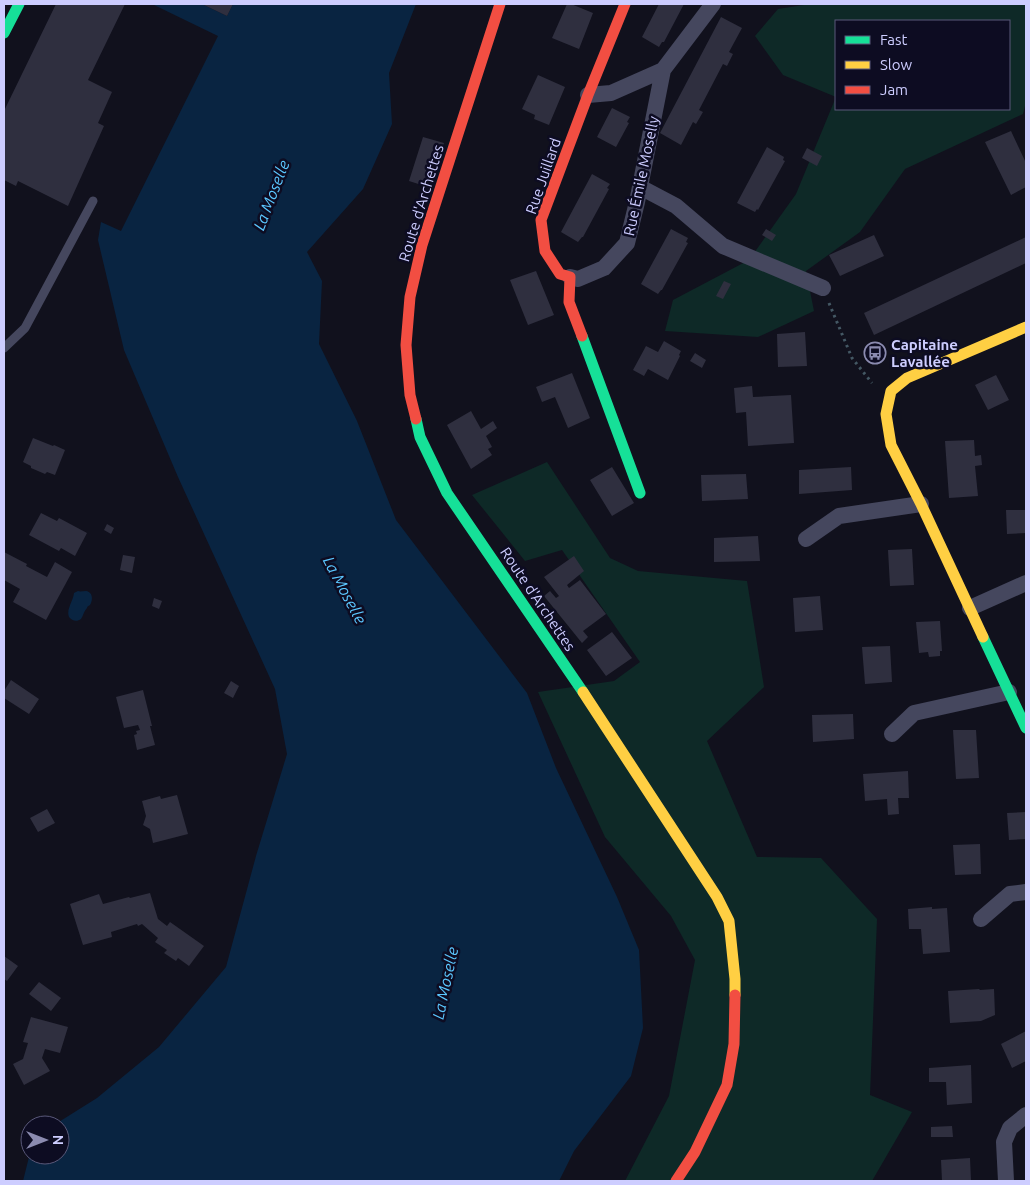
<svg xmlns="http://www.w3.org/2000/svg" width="1030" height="1185" font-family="Ubuntu,sans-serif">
<rect width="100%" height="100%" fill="#11111d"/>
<path fill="#0e2927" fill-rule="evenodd" d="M810 4H1026V102L1023 114 905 169 860 232 806 271 814 311 758 337 665 331 673 300 749 260 796 194 836 97 783 75 755 36 778 9ZM836 21H1009V109H836Z
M547 462 610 558 638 571 747 581 764 687 707 741 757 857 821 858 877 919 870 1095 912 1112 872 1181H625L669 1096 695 960 671 916 605 837 538 692 614 681 640 662 562 550 525 561 472 495Z"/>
<path fill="#092441" d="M152 4H202L227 16 233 4H416L389 73 392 124 363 189 307 252 322 281 319 344 357 421 396 520 527 693 556 768 617 897 639 950 643 1028 631 1076 574 1151 559 1181H23L30 1153V1155H60V1125H54L97 1098 159 1047 226 967 256 856 287 754 275 689 178 477 124 350 98 240 101 222 121 231 218 36Z
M78 591C80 592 83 591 86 591 93 592 93 600 90 605 89 606 87 606 87 608 84 611 83 616 81 619 77 622 72 621 69 617 66 609 73 602 74 593Z"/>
<path fill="#2f2f3f" d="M56 4H125L88 80 112 92 98 123 104 126 68 206 18 181 16 186 4 180V111Z
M202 4H233L227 16Z
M567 4H571L593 13 579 49 552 38Z
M659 4H684L664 42H662L659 47 642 37Z
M721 17 742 28 729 52 733 54 727 66 723 64 699 110 703 112 696 124 693 122 681 145 660 133Z
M538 75 565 87 549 125 534 119 535 115 522 109Z
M612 108 630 117 627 122 629 123 616 147 597 137Z
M1011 131 1026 163V187L1011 195 985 142Z
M423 137 444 143 431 188 409 181Z
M767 147 784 157 783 160 785 161 758 210 757 209 755 212 737 203Z
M807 148 822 156 817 166 802 158Z
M592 174 610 184 607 188 609 189 583 237H582L578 242 561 232Z
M671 229 688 238 686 242 688 243 662 290H661L658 294 641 284Z
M766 229 776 235 772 241 762 235Z
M874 235 884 256 840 276 829 255Z
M1026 237V263L874 335 864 313Z
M536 271 554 315 528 325 510 280Z
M724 281 731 284 723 299 716 296Z
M805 332 807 366 778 367 777 334Z
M664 341 681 351 679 355 680 356 668 380 648 369 644 376 633 370 646 346 658 352Z
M695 353 706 360 702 368 690 361Z
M572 373 590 418 568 428 555 397 542 402 536 387Z
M996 375 1009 400 988 410 975 385Z
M752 386 753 397 791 395 794 443 748 446 746 412 736 413 734 388Z
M471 411 481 429 493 421 497 428 486 436 492 447 488 449 492 455 471 469 447 425Z
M33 438 53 446 54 445 65 450 55 475 47 472 45 474 31 468V466L23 462Z
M974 440 975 456 981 455 982 465 975 466 978 496 949 498 945 441Z
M612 467 634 503 612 516 590 480Z
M851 467 852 490 799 494V470Z
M746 474 748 499 702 501 701 475Z
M1006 510H1026V533L1007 534Z
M41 513 57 521 59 518 87 533 75 556 61 548 59 551 29 535Z
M107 524 114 528 111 534 104 530Z
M758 536 760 561 714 562V538Z
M912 549 914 585 890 586 888 550Z
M4 552 27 564 26 566 47 577 55 562 72 572 46 620 13 602 20 589 4 580Z
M123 555 135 557 132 573 120 570Z
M574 556 584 571 567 585 569 588 580 580 606 614 583 631 588 637 582 643 544 596 550 591 556 598 559 596 544 577Z
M820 596 823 630 795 632 793 598Z
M154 598 162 601 159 609 152 606Z
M940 621 942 651H940V656L929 657 928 652 919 653 916 622Z
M612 632 632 658 606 676 587 650Z
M890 646 892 682 865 684 862 647Z
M11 680 39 699 29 714 4 698V691Z
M231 681 239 686 233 698 224 693Z
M143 690 152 726H150L155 745 137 750 134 735 137 734 136 731 140 730 138 725 124 728 116 697Z
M853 714 854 739 813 742 812 715Z
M953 730H976L979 778 956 779Z
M908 771 909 798H898L899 814 888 815 887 799 865 801 863 774Z
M177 795 188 834 153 843 150 829 143 825 146 816 142 801 160 796 161 799Z
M47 809 55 823 38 832 30 818Z
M1026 812V839L1009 840 1007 813Z
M980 844 981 874 955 875 953 845Z
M150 893 158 919 167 926 170 922 204 946 189 966 178 958 176 961 164 953 167 950 155 942 158 938 142 924 138 926 137 924 111 932 112 937 83 945 70 904 99 894 103 904 129 897 130 898Z
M932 907V909L947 908 950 952 923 954 921 929H909L908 909Z
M4 956 18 966 7 981 4 979Z
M39 982 61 998 51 1011 29 994Z
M979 989 980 990 994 989 995 1015 981 1021 950 1023 948 991Z
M31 1017 68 1027 60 1053 45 1049 42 1058 50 1071 24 1085 13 1064 23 1059 28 1043 23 1042Z
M1026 1031V1061L1012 1068 1001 1044Z
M971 1065 972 1103 947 1105 946 1082H929V1068Z
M952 1126 953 1137H931V1127Z
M970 1158 971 1181H942L941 1160Z"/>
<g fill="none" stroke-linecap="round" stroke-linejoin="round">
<path stroke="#445864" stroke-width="3" stroke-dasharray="2.5 4" stroke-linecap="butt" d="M829 303 852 358 872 383"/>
<path stroke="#45475e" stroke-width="9" d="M4 348 25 328 93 201"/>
<path stroke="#45475e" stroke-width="16" d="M588 95 611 93 663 70 713 4
M640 187 676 206 723 246 823 288
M570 277 578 279 604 268 627 243 637 202 663 70
M806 539 839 516 921 504
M970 608 1026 583
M892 734 914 713 1009 692
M981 919 1010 894 1026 892
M1006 1181 1004 1142 1010 1128 1026 1115"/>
<path stroke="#16e098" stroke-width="11" d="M4 33 19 4
M582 336 640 493
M416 419 420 437 447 493 583 692
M983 637 1026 728"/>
<path stroke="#ffcf43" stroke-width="11" d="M983 637 921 504 891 445 886 414 891 391 907 378 1026 327
M583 692 717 897 729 921 735 979V995"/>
<path stroke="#f24e42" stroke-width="11" d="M582 336 569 302 570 277 560 274 545 251 541 220 588 95 625 4
M416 419 410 395 406 345 410 297 422 245 500 4
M676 1181 695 1152 727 1085 734 1044 735 995"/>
</g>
<defs>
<g id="bus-ring" transform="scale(1.125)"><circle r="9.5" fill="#0d0c22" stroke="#8b8bb0" stroke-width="1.5"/><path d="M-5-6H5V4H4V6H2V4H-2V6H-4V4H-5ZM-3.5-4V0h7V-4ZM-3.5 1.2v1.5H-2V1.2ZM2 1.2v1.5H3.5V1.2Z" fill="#8b8bb0"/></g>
</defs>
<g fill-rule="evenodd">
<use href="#bus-ring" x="875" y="353"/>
</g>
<g text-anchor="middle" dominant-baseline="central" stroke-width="5" stroke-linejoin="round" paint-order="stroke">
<g font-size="15" fill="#cdcdff" stroke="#0d0c22">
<text transform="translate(543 176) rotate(-71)">Rue Juillard</text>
<text transform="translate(641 176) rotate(-78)">Rue Émile Moselly</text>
<text transform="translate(421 203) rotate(-73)">Route d'Archettes</text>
<text transform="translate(538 599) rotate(56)">Route d'Archettes</text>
</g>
<g font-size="15" font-weight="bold" fill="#cdcdff" stroke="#0d0c22" text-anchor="start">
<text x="891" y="344">Capitaine<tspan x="891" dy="17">Lavallée</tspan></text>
</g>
<g font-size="16" font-style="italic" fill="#5bc7ff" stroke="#0d0c22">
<text transform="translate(271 195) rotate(-69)">La Moselle</text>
<text transform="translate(345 590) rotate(62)">La Moselle</text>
<text transform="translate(445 983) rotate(-78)">La Moselle</text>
</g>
</g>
<rect width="1030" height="1185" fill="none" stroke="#cdcdff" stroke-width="10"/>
<rect x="835" y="20" width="175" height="90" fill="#0d0c22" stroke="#5a597a"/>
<rect x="845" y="36" width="25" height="8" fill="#16e098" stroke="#5a597a"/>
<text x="880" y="45" font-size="15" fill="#cdcdff">Fast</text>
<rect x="845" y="61" width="25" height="8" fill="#ffcf43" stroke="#5a597a"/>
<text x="880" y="70" font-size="15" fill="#cdcdff">Slow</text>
<rect x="845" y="86" width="25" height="8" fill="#f24e42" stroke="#5a597a"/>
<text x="880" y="95" font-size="15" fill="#cdcdff">Jam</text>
<g transform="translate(45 1140) rotate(90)"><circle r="24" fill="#0d0c22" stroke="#5a597a"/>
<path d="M0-4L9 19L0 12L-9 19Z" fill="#8b8bb0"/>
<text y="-8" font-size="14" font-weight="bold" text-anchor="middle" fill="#cdcdff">N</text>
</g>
</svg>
